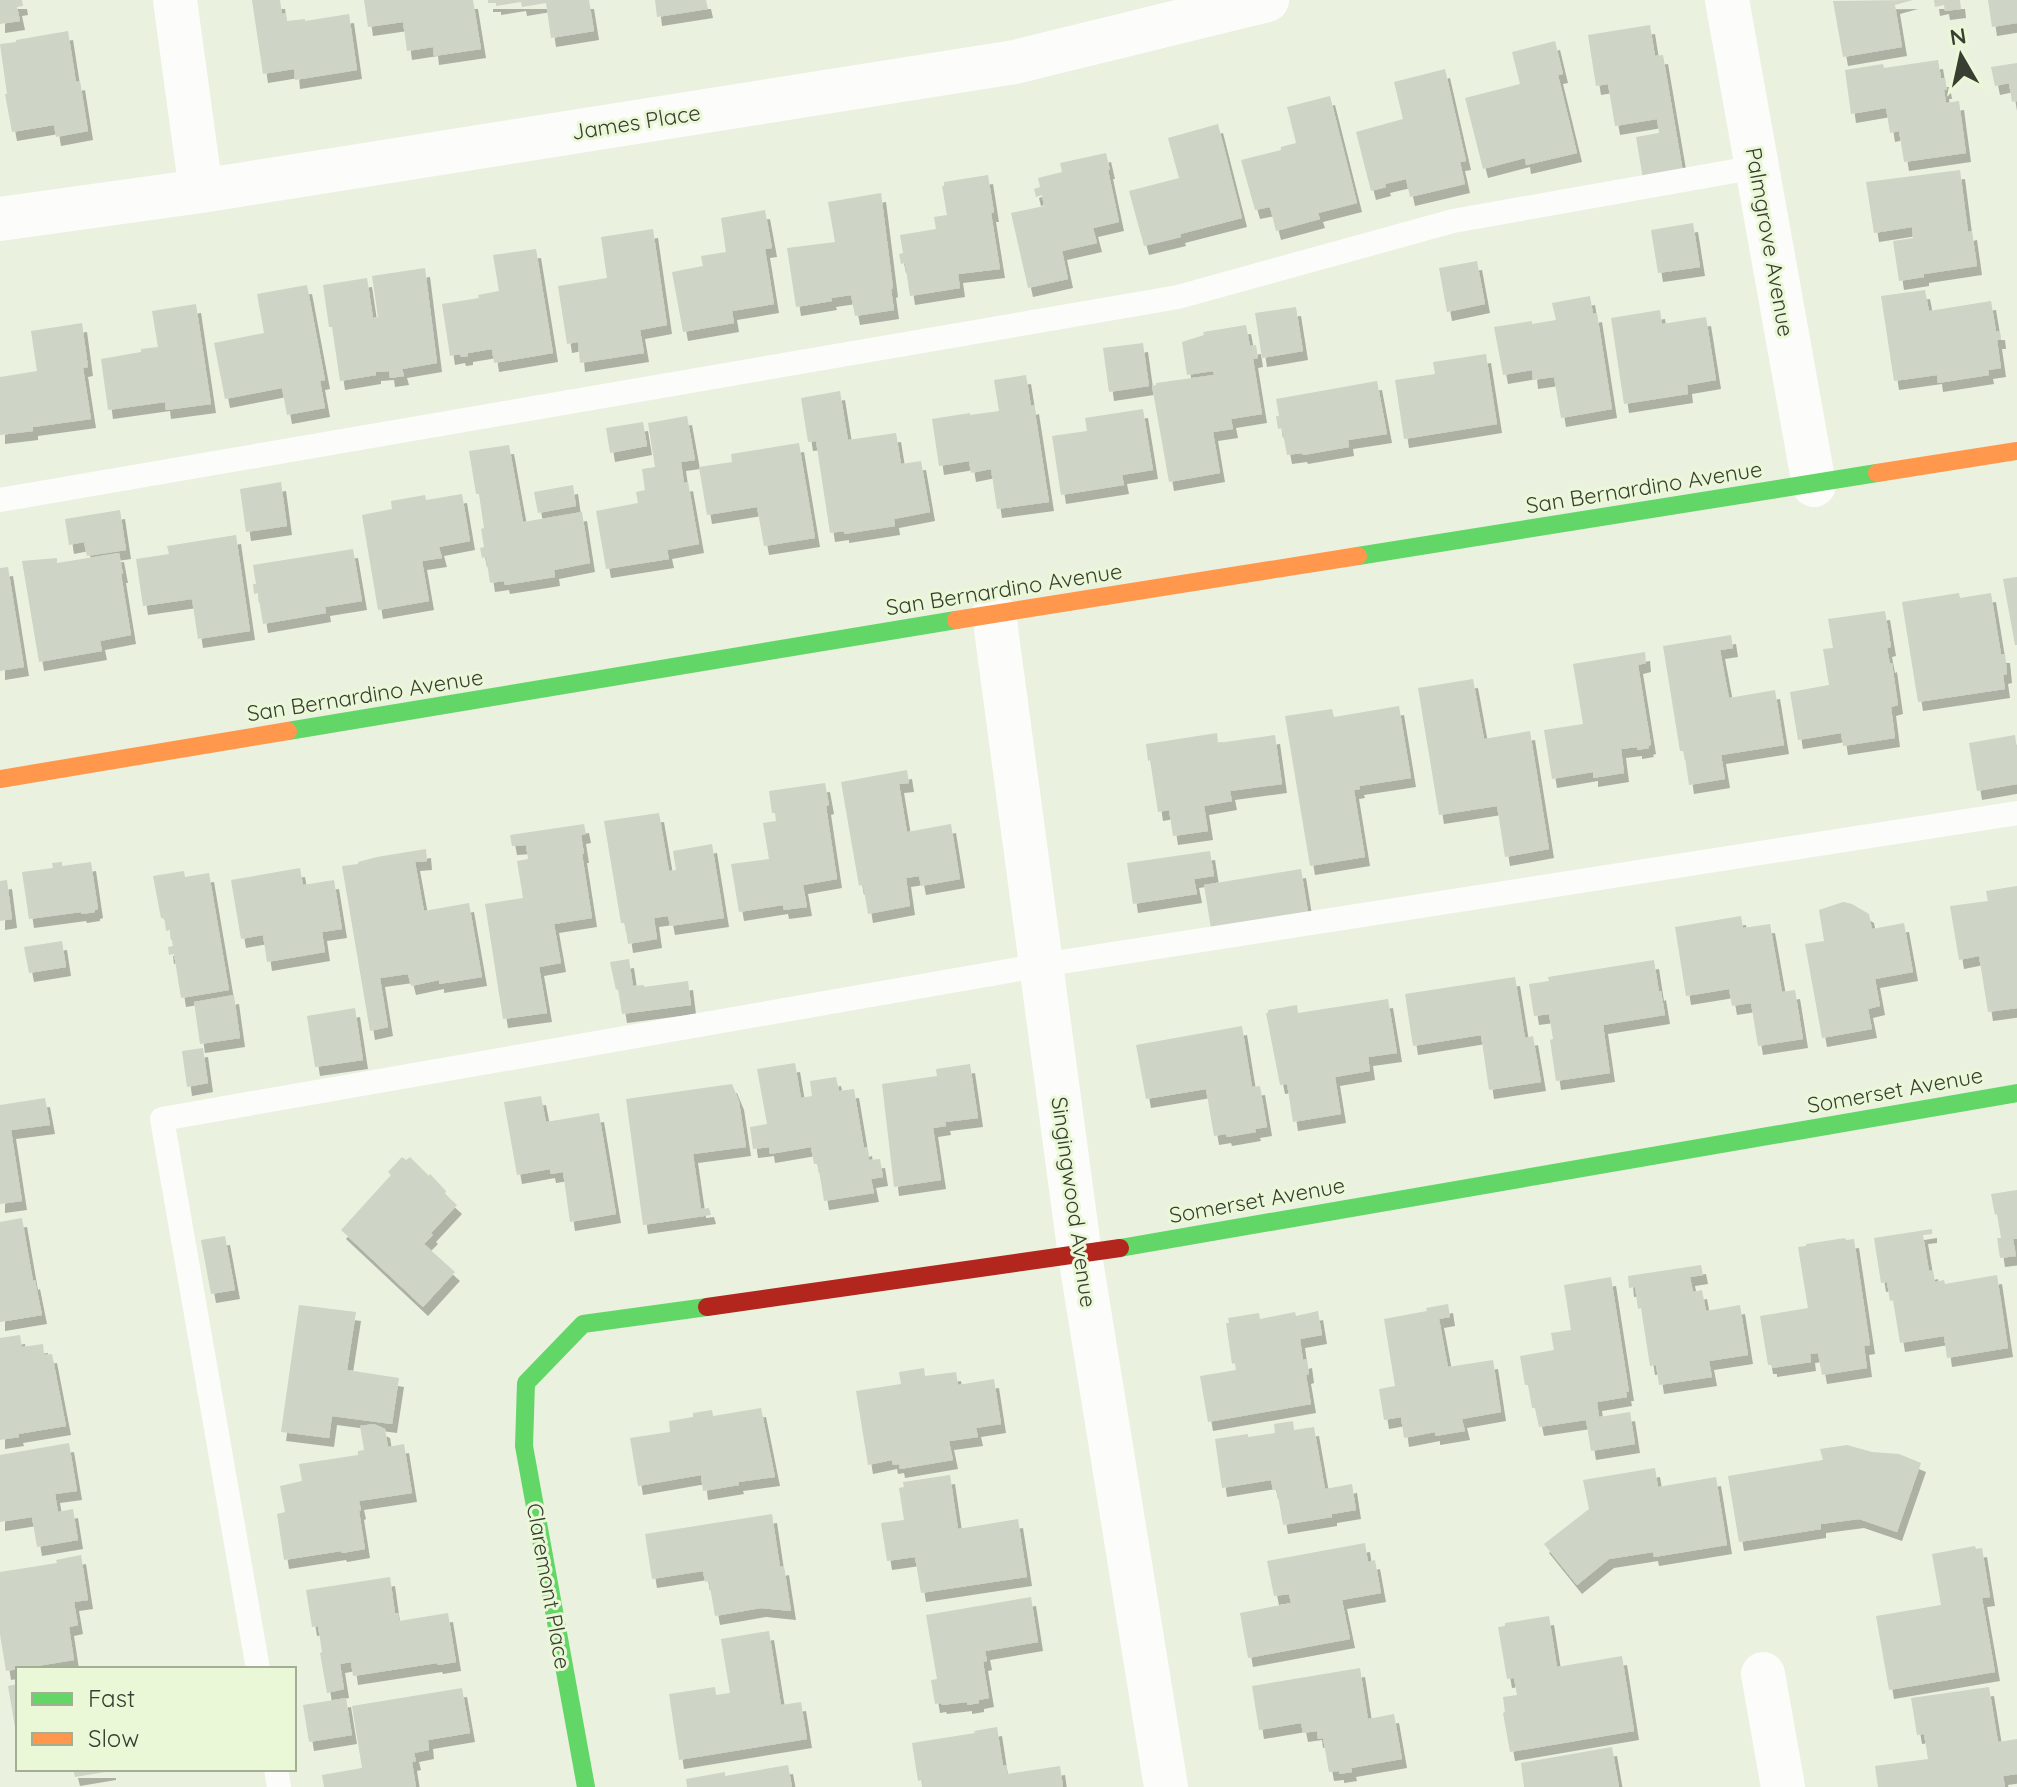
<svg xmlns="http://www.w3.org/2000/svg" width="2017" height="1787" font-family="Quicksand,sans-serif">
<defs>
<filter id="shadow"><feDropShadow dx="5" dy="9" stdDeviation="0" flood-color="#0004"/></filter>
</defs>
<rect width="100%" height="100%" fill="#eaf1df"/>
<path fill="#ced4c6" filter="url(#shadow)" d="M0 0H22L23 6 17 7 20 21 0 24Z
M252 0H280L282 14 286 13 287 21 305 19V21L349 14 357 70 295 80 294 69 263 74Z
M364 0H473L481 49 434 56 433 47 407 51 403 22 368 27Z
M488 0H589L594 31 551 38 546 3 522 7 521 2 496 6V3H488Z
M655 0H706L708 9 657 17Z
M1913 0 1895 5 1902 47 1843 57 1833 1Z
M1934 0H1960L1961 9 1945 11 1944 5 1935 7Z
M1988 0H2017V23L1992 27Z
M1650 25 1655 56 1663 55 1683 172 1643 179 1636 137 1659 133 1657 119 1615 126 1608 84 1596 86 1588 35Z
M68 31 76 82 80 81 88 131 56 137 54 125 12 132 5 94H7L0 44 16 42V40Z
M1555 41 1563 74 1558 75 1577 153 1526 165 1525 158 1483 169 1465 98 1520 84 1512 52Z
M1938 60 1941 78H1945L1947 90H1944L1946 103 1959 101 1966 153 1904 162 1899 131 1890 133 1886 108 1851 114 1845 70 1883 64 1884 68Z
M2017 63V101L2012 102 2009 83 1995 86 1991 67Z
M1445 69 1466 161 1460 162 1465 184 1410 197 1406 179 1385 184 1386 187 1371 191 1356 132 1403 119 1394 82Z
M1330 96 1357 203 1318 213 1320 219 1276 231 1270 207 1255 210 1241 160 1281 150V147L1296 143 1287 107Z
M1218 124 1242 218 1180 234 1181 237 1144 246 1129 191 1179 178 1168 138Z
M1106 153 1110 170H1108L1119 222 1093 228 1097 243 1062 251 1068 279 1028 288 1011 213 1044 206 1042 195 1036 197 1034 189 1040 187 1038 178 1062 172 1060 163Z
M1960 170 1968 232 1972 231 1977 266 1924 274V277L1899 281 1893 241 1913 238 1912 227 1874 233 1866 182Z
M988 175 994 213H991L1000 269 958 274 960 288 910 296 905 263 901 264 899 254 903 253 900 235 936 229 934 217 947 215 942 186H944V182Z
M881 193 893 288 891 289 894 310 855 316 851 295 831 298 832 301 796 307 787 248 835 242 828 202Z
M765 210 772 248 765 249 774 304 732 311 734 323 683 332 672 272 703 266 701 256 726 252 721 218Z
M1693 223 1700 267 1658 273 1651 230Z
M653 229 667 325 640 330 644 353 580 363 578 342 567 344 558 286 607 278 601 237Z
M536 249 553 353 494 363 492 349 468 353V356L461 357 460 354 450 356 442 304 479 298 478 295 499 291 493 255Z
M1477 261 1485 304 1447 312 1439 268Z
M425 268 437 363 402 369 404 376 390 378 389 371 376 372V375L340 381 332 327H329L323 285 367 278 373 318 378 317 372 276Z
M307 285 325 380 320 381 325 408 287 415 282 388 225 399 214 343 264 333 257 294Z
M1925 290 1929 311 1991 301 1996 331H2000L2001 340H1997L2001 368 1988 370 1989 375 1938 383 1937 375 1894 381 1881 296Z
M1590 296 1593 314 1597 313 1612 409 1561 418 1554 377 1533 380 1532 370 1503 375 1494 327 1532 321V324L1556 320 1552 303Z
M196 304 211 404 166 410 165 402 108 410 101 359 141 352V349L158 347 152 311Z
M1296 307 1303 351 1262 358 1255 313Z
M1660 310 1662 324 1706 317 1716 380 1687 385 1688 394 1624 404 1611 318Z
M82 323 88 367 83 368 91 419 33 427V431L0 435V377L37 371 31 331Z
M1246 325 1250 346 1256 345 1258 358 1253 359 1262 414 1231 419 1233 429 1213 432 1220 473 1169 482 1152 386 1156 385V383L1214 375 1213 371 1187 375 1182 342 1204 335 1203 332Z
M1143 343 1149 386 1109 392 1103 348Z
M1486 354 1497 424 1404 439 1395 380 1435 374 1433 362Z
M1026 375 1031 406 1034 405 1049 502 997 509 991 469 971 473 969 461 939 466 932 419 970 413V415L999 411 994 380Z
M1377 381 1387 434 1348 440 1349 447 1303 455 1302 453 1287 455 1282 428 1278 429 1276 416H1279L1276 399Z
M840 391 848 440 896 433 901 464 921 461 930 512 894 519 895 526 844 534V531L830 533 816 441 808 442 801 398Z
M1143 409 1153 470 1122 475 1124 485 1061 495 1052 436 1087 431 1085 418Z
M687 416 695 460 681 462 684 483 688 482 699 544 667 550 669 559 606 569 596 511 638 503 636 492 645 490 642 469 655 467 648 423Z
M643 422 647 446 610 453 606 428Z
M799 443 815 538 764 546 757 507 707 515 699 467 732 462 731 454Z
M509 445 523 522 582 512 590 563 554 570 555 577 505 585 504 581 490 583 486 557 482 558 480 548 484 547 481 529 484 528 479 494H476L469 451Z
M281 482 287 526 246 532 240 489Z
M573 485 576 506 538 513 534 492Z
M462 494 470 541 439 547 442 558 422 561 429 601 378 610 362 515 392 509 391 501 425 495 426 500Z
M120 510 126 550 87 556 84 542 69 545 65 519Z
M236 535 250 631 198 639 192 599 143 606 136 559 169 554 167 546Z
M353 549 362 601 325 607 326 613 263 624 258 593 254 594 253 584H256L253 565Z
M119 553 123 574H121L131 635 100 641 102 651 39 662 22 561 57 558V563Z
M8 567 24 667 0 671V568Z
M2017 577V645H2015L2003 579Z
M1959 593 1960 598 1991 593 2001 654H2005L2007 674 2003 675 2005 689 1918 702 1902 602Z
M1885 611 1891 647 1887 648 1890 664 1892 663 1898 705 1891 707 1895 738 1843 746 1841 733 1798 740 1790 692 1829 685 1823 649 1833 648 1828 619Z
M1731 635 1733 648 1720 650 1729 698 1775 690 1784 745 1721 755 1725 779 1689 785 1684 751H1680L1663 646Z
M1645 652 1646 663 1638 665 1651 745 1648 746 1649 748 1637 750V747L1621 749 1624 773 1593 778V772L1552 779 1544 730 1583 724 1573 664Z
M1473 679 1484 739 1530 731 1549 849 1505 857 1497 806 1439 815 1418 688Z
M1399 706 1411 778 1359 786 1360 789 1354 790 1365 857 1310 866 1285 716 1332 709 1334 717Z
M1217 733 1218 743 1275 735 1282 784 1230 791 1232 801 1204 806 1208 831 1173 836 1169 810 1158 812 1150 760 1148 761 1146 744Z
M2015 735 2017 750V784L1977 791 1969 743Z
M907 770 909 783 899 784 907 832 951 824 960 879 921 886 919 876 906 878 910 906 868 914 863 884 859 886 841 782Z
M825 783 829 805 826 806 837 879 803 885 807 907 784 910 783 905 739 912 731 864 769 859 763 823 776 821 775 813H772L769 791Z
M659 813 669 871 676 870 673 851 712 844 724 918 670 926 668 916 654 918 657 939 628 944 625 923H621L604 821Z
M584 824 586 834 581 835 584 854H582L592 918 554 924 561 963 539 967 547 1013 503 1019 485 904 523 898 517 861 528 859 526 845 512 846 510 835Z
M426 849 427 861 415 862 424 911 469 903 482 977 439 984V980L411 986 408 974 380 978 388 1027 370 1031 342 866 358 864V862L377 857Z
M1210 851 1214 876 1194 879 1197 894 1133 904 1127 863Z
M62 862V866L91 862 98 909 95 910V912L82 914 81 912 29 919 22 872 53 868 52 863Z
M300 868 303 885 334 880 342 929 322 932 325 952 267 962 263 935 241 939 231 880Z
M1301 869 1309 918 1212 935 1204 885Z
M184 871 185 877 209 873 229 990 181 998 174 954 169 955 168 947 173 946 170 930 166 931 165 921 163 918H161L153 876Z
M7 880 12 919 0 921V881Z
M2017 886V1008L1988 1012 1979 956 1959 960 1950 906 1988 901 1986 891Z
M1843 902 1852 904 1869 914 1872 929 1904 923 1913 972 1875 979 1880 1006 1868 1009 1872 1029 1822 1038 1805 944 1824 941 1819 910Z
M1741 916 1743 928 1770 924 1782 992 1795 990 1803 1039 1758 1046 1751 1003 1732 1006 1729 989 1686 996 1675 927Z
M62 941 66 967 29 973 24 947Z
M629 959 633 986 644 985V987L688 981 691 1005 622 1014 618 989 616 990 610 962Z
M1654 960 1659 992 1661 991 1665 1015 1603 1025 1610 1073 1556 1081 1550 1040 1553 1039 1549 1014 1534 1016 1529 984 1549 981 1548 977Z
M1515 977 1525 1038 1533 1036 1541 1082 1489 1090 1481 1035 1413 1046 1405 994Z
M234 995 240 1038 200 1044 194 1002Z
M1388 999 1397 1053 1368 1057 1370 1071 1335 1077 1341 1114 1293 1122 1287 1084 1280 1085 1266 1013H1268V1010L1297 1005 1298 1013Z
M355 1008 363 1060 315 1067 307 1016Z
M1242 1026 1252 1087 1260 1086 1267 1127 1255 1129 1256 1132 1227 1137 1226 1134 1214 1136 1206 1089 1146 1099 1136 1045Z
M203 1048 208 1083 187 1087 182 1051Z
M795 1063 801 1098 812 1096 810 1081 836 1077 839 1091 854 1089 864 1148 867 1147 869 1160 880 1159 883 1177 871 1179 874 1193 824 1201 818 1164H814L811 1147 770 1154 769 1147 753 1149 750 1127 767 1124 757 1069Z
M970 1064 978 1118 945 1122 946 1126 933 1128 941 1180 894 1187 882 1084 937 1076 936 1069Z
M732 1084 739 1101 746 1147 693 1154 701 1209 709 1208 711 1215 643 1225 626 1099Z
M541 1096 546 1122 599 1113 616 1214 570 1222 563 1172 551 1174 550 1169 517 1175 504 1102Z
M45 1098 50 1125 11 1130 22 1201 0 1204V1105Z
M402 1157 406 1160 410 1157 429 1176 430 1174 446 1191 445 1194 457 1205 431 1233 433 1235 424 1244 455 1272 423 1307 341 1230 391 1175 388 1172Z
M2017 1190V1239H2013L2016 1256 2000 1258 1997 1238H2001L1997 1214 1995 1215 1991 1194Z
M22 1218 33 1281 35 1280 42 1315 0 1322V1222Z
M1932 1229V1234L1923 1235 1929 1271 1933 1270 1935 1282 1944 1280 1945 1284 1997 1275 2008 1348 1947 1358 1944 1336 1900 1343 1893 1300 1890 1301 1887 1282 1881 1283 1874 1238Z
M225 1236 235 1290 211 1294 201 1240Z
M1845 1238 1846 1240 1854 1239 1870 1345 1864 1346 1867 1368 1822 1375 1818 1353 1810 1354 1811 1362 1772 1368V1365H1768L1760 1316 1808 1308 1798 1247 1806 1246V1244Z
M1701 1265 1703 1275 1690 1277 1693 1292 1702 1290 1706 1311 1740 1305 1748 1355 1709 1361 1712 1377 1659 1385 1656 1365 1650 1366 1641 1308 1638 1309 1635 1287 1629 1288 1628 1276Z
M1611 1277 1629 1392H1626L1627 1397 1597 1402 1599 1417 1630 1412 1635 1444 1591 1451 1586 1420 1539 1427 1535 1408H1532L1528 1385H1525L1520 1356 1554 1350 1551 1333 1571 1330 1564 1285Z
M1448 1304 1450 1317 1439 1319 1448 1367 1493 1360 1501 1412 1462 1419 1465 1431 1435 1436V1432L1404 1438 1401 1417 1384 1420 1379 1389 1395 1386 1384 1319 1427 1311 1426 1308Z
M299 1305 356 1312 347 1370 399 1378 392 1424 332 1416 329 1438 281 1432Z
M1318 1311 1322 1335 1300 1339 1303 1360 1307 1359 1309 1374 1306 1375 1311 1404 1208 1422 1200 1376 1236 1370 1235 1363 1232 1364 1226 1323H1229L1228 1318 1259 1313 1260 1319 1295 1312 1296 1316Z
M20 1335 22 1347 43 1344 44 1355 52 1354 66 1426 18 1434 19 1437 0 1440V1338Z
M924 1368 925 1376 956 1372 958 1385 994 1379 1001 1424 976 1428 978 1437 949 1441 953 1460 900 1469 899 1464 893 1465 892 1460 868 1465 856 1391 901 1384 899 1372Z
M761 1408 775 1477 738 1482 739 1485 703 1491 701 1475 638 1486 630 1438 670 1432 669 1421 693 1417V1413L712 1410 713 1416Z
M1293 1421 1294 1430 1314 1427 1325 1489 1352 1484 1356 1510 1332 1514V1517L1283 1525 1277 1490H1273L1271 1480 1222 1488 1215 1439 1248 1434V1437L1275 1433 1274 1424Z
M374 1424 385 1429 388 1447 404 1444 412 1493 359 1501 361 1510 359 1511 365 1549 342 1553 341 1551 284 1560 277 1514 285 1512 280 1486 302 1481 299 1464 358 1455V1451L364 1450 360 1426Z
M69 1443 77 1491 55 1494 58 1512 73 1509 78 1540 37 1547 32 1517 0 1522V1455Z
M1847 1445 1872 1452 1899 1454 1921 1463 1897 1532 1859 1519 1821 1524V1529L1739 1542 1728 1476 1823 1460 1820 1449Z
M1655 1468 1658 1487 1716 1477 1727 1545 1654 1557 1653 1552 1609 1559 1577 1585 1544 1544 1589 1509 1583 1480Z
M950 1475 958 1529 1018 1519 1027 1577 921 1593 915 1557 887 1561 881 1523 904 1520 899 1488 904 1487 903 1482Z
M772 1514 780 1567 784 1566 791 1611 761 1608 715 1616 709 1581 705 1582 703 1571 652 1579 645 1534Z
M1365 1543 1368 1562 1375 1560 1381 1593 1342 1600 1350 1639 1248 1658 1240 1613 1291 1603 1289 1594 1274 1596 1267 1561Z
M1975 1546 1976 1549 1982 1548 1990 1597 1982 1598 1995 1672 1889 1690 1876 1616 1941 1605 1932 1554Z
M81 1555 88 1600 74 1602 78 1625 69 1627 74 1660 6 1671 0 1634V1572L57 1563 56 1560Z
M390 1577 395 1613H398L399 1621 448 1613 456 1662 438 1665 437 1663 353 1676 351 1662 340 1664 344 1689 327 1693 320 1653 322 1652 318 1626 312 1627 306 1590Z
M1031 1597 1038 1642 985 1651 987 1661 983 1662 989 1698 979 1700V1703L967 1705V1702L942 1705 941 1703 935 1704 931 1680 937 1679 926 1615Z
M1549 1616 1557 1667 1622 1656 1634 1731 1510 1752 1503 1713 1505 1712 1503 1697 1517 1695 1514 1678 1507 1679 1498 1627 1505 1626V1623Z
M769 1631 781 1705 801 1702 807 1739 679 1760 669 1694 715 1687 716 1695 730 1693 721 1639Z
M1360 1668 1368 1719 1394 1714 1402 1759 1351 1768 1352 1772 1339 1774V1771L1329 1772 1323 1738 1318 1739 1317 1731 1303 1733 1301 1723 1259 1730 1252 1686Z
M18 1684V1733H16L8 1686Z
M1989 1687 1998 1742 2017 1739V1774L2003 1776 2005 1787H1878L1875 1766 1928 1759 1924 1734 1917 1735 1911 1698Z
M462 1688 470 1733 428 1740 429 1750 414 1753 416 1761 412 1762 416 1787H324L322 1775 362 1768 352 1706Z
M346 1698 352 1735 309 1742 303 1705Z
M997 1727 1003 1766 1006 1765 1007 1774 1060 1766 1063 1787H922L921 1780 918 1781 912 1743 975 1733 974 1731Z
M1612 1747 1619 1787H1524L1521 1763Z
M788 1765 792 1787H687L686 1779 725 1772V1776Z
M73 1769H111V1771L75 1777Z"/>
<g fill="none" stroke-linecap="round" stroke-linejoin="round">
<path stroke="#fcfdfa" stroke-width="24" d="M0 500 1178 297 1453 221 1757 167
M258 1669 162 1119 1042 965 2017 813
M276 1769 279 1787"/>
<path stroke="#fcfdfa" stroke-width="44" d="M175 0 201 191
M1727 0 1814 485
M0 219 201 191 1015 62 1267 0
M994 614 1080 1255 1166 1787
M1763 1674 1783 1787"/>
<path stroke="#63d668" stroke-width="18" d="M1358 556 1877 473
M288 731 956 620
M1120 1248 2017 1093
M586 1787 524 1446 526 1383 583 1324 707 1307"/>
<path stroke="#ff974d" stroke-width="18" d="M1877 473 2017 451
M956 620 1358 556
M0 779 288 731"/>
<path stroke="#b3261e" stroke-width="18" d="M707 1307 1120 1248"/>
</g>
<g text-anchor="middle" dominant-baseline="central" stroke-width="6" stroke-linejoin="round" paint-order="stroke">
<g font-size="22" fill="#383e31" stroke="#ebf8d8">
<text transform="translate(636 122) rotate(-9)">James Place</text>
<text transform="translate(1770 242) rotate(80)">Palmgrove Avenue</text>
<text transform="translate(1644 487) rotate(-9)">San Bernardino Avenue</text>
<text transform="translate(1004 589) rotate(-9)">San Bernardino Avenue</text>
<text transform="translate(365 695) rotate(-9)">San Bernardino Avenue</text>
<text transform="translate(1895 1090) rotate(-10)">Somerset Avenue</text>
<text transform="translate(1257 1200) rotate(-10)">Somerset Avenue</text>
<text transform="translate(1074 1202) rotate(82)">Singingwood Avenue</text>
<text transform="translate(549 1586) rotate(80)">Claremont Place</text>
</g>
</g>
<rect x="16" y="1667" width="280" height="104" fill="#ebf8d8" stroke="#a3ae95" stroke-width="2"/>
<rect x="32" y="1693" width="40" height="12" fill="#63d668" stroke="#a3ae95" stroke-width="2"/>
<text x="88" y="1707" font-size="24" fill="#383e31">Fast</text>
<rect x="32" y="1733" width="40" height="12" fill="#ff974d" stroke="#a3ae95" stroke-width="2"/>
<text x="88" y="1747" font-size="24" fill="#383e31">Slow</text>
<g transform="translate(1961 56) rotate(351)" stroke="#ebf8d8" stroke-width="6" paint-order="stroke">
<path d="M0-6L14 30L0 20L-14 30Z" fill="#383e31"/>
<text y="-12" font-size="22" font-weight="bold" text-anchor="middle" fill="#383e31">N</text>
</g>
</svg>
